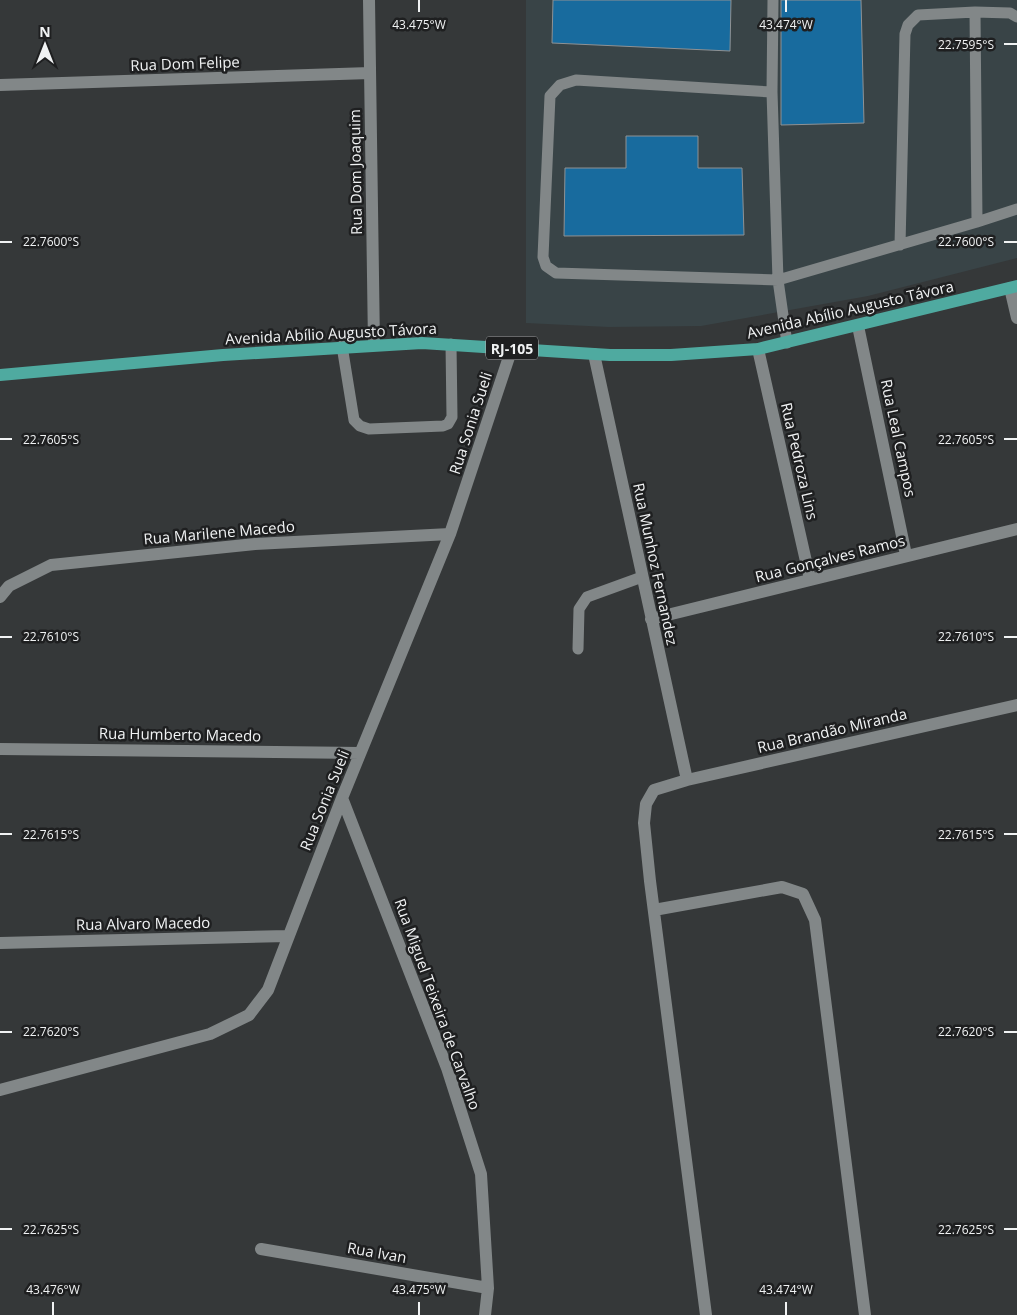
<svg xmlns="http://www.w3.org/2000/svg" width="1017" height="1315" font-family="'Open Sans',sans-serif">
<rect width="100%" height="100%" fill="#353839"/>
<path fill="#394447" d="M526 0H1017V258L868 296 701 326 609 327 526 323Z"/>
<path fill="#186b9e" stroke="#8f9294" d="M553 0H731L730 51 552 43Z
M781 0H861L864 123 781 125Z
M626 136H698V168H742L744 235 564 236 565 168H626Z"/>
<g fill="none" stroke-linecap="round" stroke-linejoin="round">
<path stroke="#828788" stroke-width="11" d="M975 12 1010 13 1017 17
M772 92 773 0
M977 222 1017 209
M787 343 778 280 772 92 576 80 560 85 550 96 543 257 546 266 556 273 778 280 977 222 975 12 918 15 908 25 905 34 900 245
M342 346 354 420 360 426 369 429 443 426 448 424 452 417 451 344
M578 649 579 609 587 597 642 577"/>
<path stroke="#828788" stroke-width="12" d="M369 0 374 345
M0 85 370 73
M1010 288 1017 318
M858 326 906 555
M758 349 810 579
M594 354 687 780
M0 597 9 586 51 565 255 544 450 534
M651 619 1017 529
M0 749 360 753
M342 798 447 1068 481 1174 488 1288 485 1315
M654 910 782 887 803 894 815 920 865 1315
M0 943 287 936
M0 1090 210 1034 249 1015 268 990 342 798 450 534 512 348
M261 1249 488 1288
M706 1315 650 881 644 823 646 804 654 790 687 780 1017 705"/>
<path stroke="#4faaa0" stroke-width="12" d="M0 375 223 355 422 343 610 355H671L758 349 1017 286"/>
</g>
<path fill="none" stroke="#f0f2f3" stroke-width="2" d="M419 0V12M786 0V12M1004 44H1017M0 242H12M1004 242H1017M0 439H12M1004 439H1017M0 637H12M1004 637H1017M0 834H12M1004 834H1017M0 1032H12M1004 1032H1017M0 1229H12M1004 1229H1017M53 1302V1315M419 1302V1315M786 1302V1315"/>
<g text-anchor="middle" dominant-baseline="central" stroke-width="5" stroke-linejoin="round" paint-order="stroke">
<rect fill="#1e1f20" stroke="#b1b3b4" stroke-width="1" x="486" y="336.5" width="52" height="23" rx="4"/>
<g font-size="14" font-weight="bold" fill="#f0f2f3">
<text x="512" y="348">RJ-105</text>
</g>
<g font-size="15" fill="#f0f2f3" stroke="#1e1f20">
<text transform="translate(185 63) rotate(-2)">Rua Dom Felipe</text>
<text transform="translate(355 172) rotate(-91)">Rua Dom Joaquim</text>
<text transform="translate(850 309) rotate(-13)">Avenida Abílio Augusto Távora</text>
<text transform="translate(331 333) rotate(-3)">Avenida Abílio Augusto Távora</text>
<text transform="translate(470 423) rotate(-72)">Rua Sonia Sueli</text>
<text transform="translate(899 438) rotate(78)">Rua Leal Campos</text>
<text transform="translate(800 461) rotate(77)">Rua Pedroza Lins</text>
<text transform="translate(219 532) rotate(-5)">Rua Marilene Macedo</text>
<text transform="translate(830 558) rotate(-14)">Rua Gonçalves Ramos</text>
<text transform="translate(656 564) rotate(78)">Rua Munhoz Fernandez</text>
<text transform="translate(832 730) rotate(-13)">Rua Brandão Miranda</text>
<text transform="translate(180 734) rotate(1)">Rua Humberto Macedo</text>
<text transform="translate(324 800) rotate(-68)">Rua Sonia Sueli</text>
<text transform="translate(143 923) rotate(-1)">Rua Alvaro Macedo</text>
<text transform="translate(438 1004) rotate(70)">Rua Miguel Teixeira de Carvalho</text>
<text transform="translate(377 1252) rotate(10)">Rua Ivan</text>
</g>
</g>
<g font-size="12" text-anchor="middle" fill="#f0f2f3" stroke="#1e1f20" stroke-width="5" stroke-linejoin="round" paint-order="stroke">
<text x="419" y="29">43.475°W</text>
<text x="786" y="29">43.474°W</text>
<text x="966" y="49">22.7595°S</text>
<text x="51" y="246">22.7600°S</text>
<text x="966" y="246">22.7600°S</text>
<text x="51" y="444">22.7605°S</text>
<text x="966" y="444">22.7605°S</text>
<text x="51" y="641">22.7610°S</text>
<text x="966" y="641">22.7610°S</text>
<text x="51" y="839">22.7615°S</text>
<text x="966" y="839">22.7615°S</text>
<text x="51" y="1036">22.7620°S</text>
<text x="966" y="1036">22.7620°S</text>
<text x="51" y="1234">22.7625°S</text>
<text x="966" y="1234">22.7625°S</text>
<text x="53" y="1294">43.476°W</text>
<text x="419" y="1294">43.475°W</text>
<text x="786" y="1294">43.474°W</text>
</g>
<g transform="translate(45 45)" stroke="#1e1f20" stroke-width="4" paint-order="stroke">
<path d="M0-4L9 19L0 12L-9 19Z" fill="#f0f2f3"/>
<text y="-8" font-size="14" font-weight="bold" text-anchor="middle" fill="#f0f2f3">N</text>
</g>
</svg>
